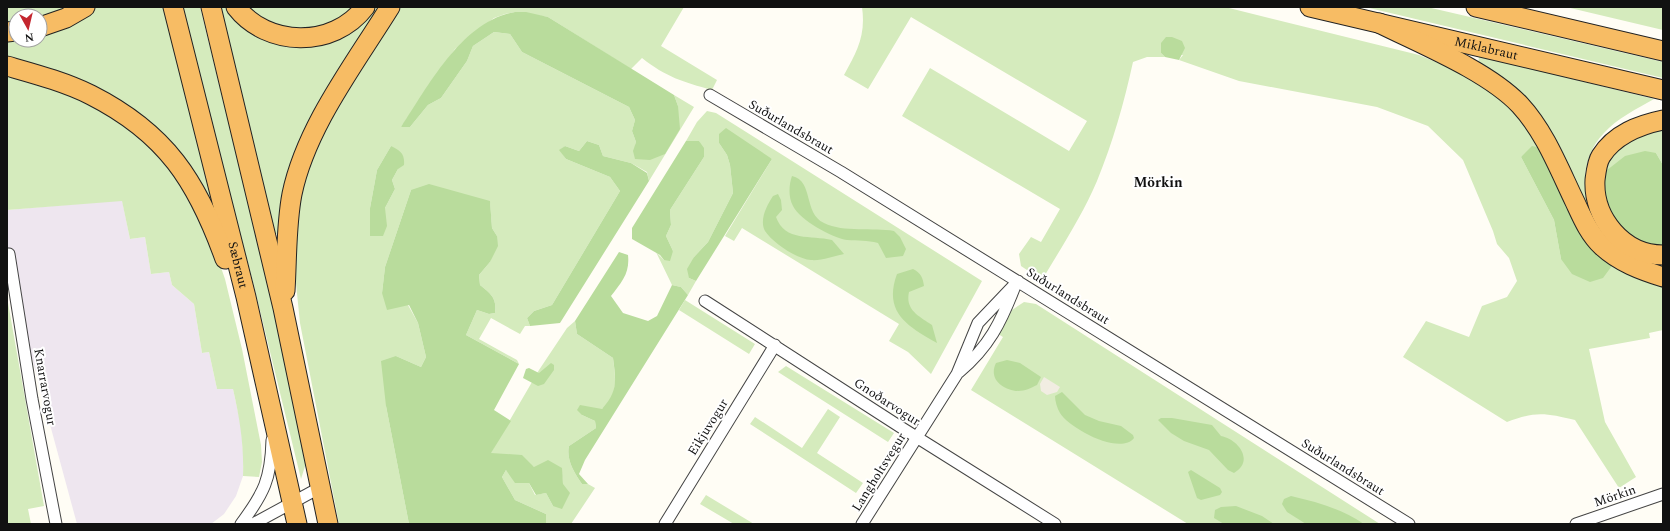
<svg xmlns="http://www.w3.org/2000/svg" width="1670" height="531" font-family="Spectral,serif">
<rect width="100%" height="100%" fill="#fffdf5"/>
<path fill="#eee6ef" d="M122 200 130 239 145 237 151 274 169 272 172 285 194 304 202 353 209 352 217 389H233L241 426 243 451V476L236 496 224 514 211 524H77L7 266V210Z"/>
<path fill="#d5ebbd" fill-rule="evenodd" d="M7 7H70L40 19V16H16V23L7 24Z
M95 7H164L216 217 201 187 161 132 119 101 7 59V35L16 40H40V33L89 15Z
M181 7H200L268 283 307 460 301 479 254 286Z
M216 7H225L256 36 292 45 370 7H381L325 94 292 159 281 198 278 234H272Z
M240 7H358L324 29 278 31Z
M401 7H684L661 46 717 80 712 90C683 82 666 77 642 58L631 69 548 17 515 12 505 14 494 18 455 49 401 127H410L428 105 441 98 467 61 473 46 494 32 510 34 522 52 629 107 635 120 632 131 636 142 634 151 678 106 674 95 694 107 649 181 647 172 631 163 603 156 599 145 587 141 579 151 565 146 560 150 566 159 610 177 620 191 552 305 534 311 527 318 530 326H525L520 334 491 318 479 339 517 360 519 364 466 335 477 310 489 314 495 313C497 298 491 294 480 285L479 275 490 262 497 236 492 228 490 202 411 190 385 267 382 293 408 305 418 323 426 357 421 367 396 356 386 406 409 524H339L300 323 294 264 295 217 306 169 334 113ZM391 146 398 169 392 180 395 189 385 208H370L377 170Z
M862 7H1225L1419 55 1484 82 1525 121 1541 148 1521 157 1554 220 1561 259 1614 263 1663 284V330L1649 333 1650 338 1589 349 1605 422 1636 477 1619 488 1575 420C1546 413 1535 411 1507 422L1403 357 1426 321 1469 337 1482 306 1507 297 1517 281 1509 258 1497 244 1493 231 1463 160 1428 126 1377 107 1239 81 1179 60 1183 55 1161 53 1165 57H1147L1133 62C1124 103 1113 142 1097 181 1082 216 1061 248 1042 280L1021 266 1019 254 1031 237 1041 242 1060 209 902 116 930 68 1069 151 1087 121 911 17 868 89 844 75C857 51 866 36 862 7Z
M1365 7H1427L1663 62V78Z
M1566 7H1663V30Z
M1479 56 1654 99C1638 108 1616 119 1604 133 1580 157 1578 202 1601 228 1607 235 1652 254 1663 260V266L1632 261 1591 225 1572 182 1478 65Z
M7 74 76 98 119 118 149 140 202 213 225 279 242 349 261 445 262 462 259 477 243 476C244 445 240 420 233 389H217L209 352 202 353 194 304 172 285 169 272 151 274 145 237 130 239 122 201 7 210Z
M707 111 716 113 982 281 931 374 908 352 889 341 899 324 742 228 734 241 725 236 772 159 719 143 727 155 730 165 733 193 708 242 694 257 689 278 696 281 688 295 681 287 672 285 656 252 664 260 673 251 666 236 671 225 670 210 704 157 699 141H686L697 122Z
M1663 130V165L1656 153 1602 174 1615 149 1645 131Z
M7 297 44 506 28 509 31 524H7Z
M685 300 755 344 749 354 679 310Z
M1024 302 1036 304 1380 524H1188L971 390 1003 337 998 334 1012 310Z
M575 321 577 334 613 358C615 375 620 401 600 410 594 412 588 413 582 415L595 421 596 428 569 446C566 459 574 473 582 484H588L595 488 571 524H546V514L515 500 502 477 506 470 529 483 535 495 546 493 553 506 563 484 561 468 534 467 490 454 539 370 567 328Z
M786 366 894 433 888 442 778 372Z
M828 409 840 417 817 453 863 483 856 493 750 424 755 417 802 448Z
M706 495 754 524H734L700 504Z"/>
<path fill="#b9dc9c" d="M515 12H526L548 17 674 95 678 106 680 129 665 154 650 160 635 159 633 151 636 142 632 131 635 120 629 107 522 52 510 34 494 32 473 46 467 61 441 98 428 105 410 127H401C429 85 462 21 515 12Z
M1166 37H1172L1182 41 1185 48 1179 60 1165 57 1161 53V43Z
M726 128 772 159 696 281 689 278 687 269 694 257 708 242 733 193 730 165 727 155 719 143V134Z
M587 141 599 145 603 156 631 163 647 173 649 181 560 323 530 326 527 318 534 311 552 305 620 191 610 177 566 159 559 150 565 146 579 151Z
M686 141H699L704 148V157L670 210 671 225 666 236 673 251 670 261 664 260 660 255 632 239V228Z
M391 146C400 151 405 153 404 165L398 169 392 180 395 189 385 208 387 226 383 236H370V208L377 170Z
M1532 146 1541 148 1576 220 1579 233 1601 256 1614 263 1603 278 1590 282 1572 274 1561 259 1554 220 1521 157Z
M1645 151 1656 153 1663 165V247C1640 243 1619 233 1608 211 1603 201 1603 184 1602 174L1625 156Z
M792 176C814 181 803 213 824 223 844 233 873 227 894 231L900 237 906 249 903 256 886 258 878 243C867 240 858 241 847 240 832 238 800 220 793 206 788 197 789 184 792 176Z
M429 184 490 201 492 228 497 236 498 246 490 262 479 275 480 285C491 294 497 298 495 313L489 314 477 310 466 335 519 364 494 410 511 421 491 453 522 455 534 467 548 460 562 468 563 484 570 493 562 509 553 506 546 493 536 495 529 483H515L506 470 502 477 515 500 546 514V524H409L386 406 381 361 396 356 421 367 426 357 418 323 409 305 387 310 382 293 385 267 411 190Z
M778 194 781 200 782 210 776 217C785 242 811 235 832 240L844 254C834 256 821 261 811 260 796 259 772 242 765 231 759 220 767 205 773 196Z
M619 252 628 255C630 273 622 282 611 296L623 313 648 321 657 316 672 285 681 287 688 295 585 460 579 474 588 484H582C574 473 566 459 569 446L596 428 595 421 582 415 577 410 580 405 602 409C618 391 616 381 613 358L577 334 575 321Z
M913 269C921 273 923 278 924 286L909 292C905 310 919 316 932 325L937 343C907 326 883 312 897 274Z
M1007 360 1020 363 1041 377 1037 385C1031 388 1025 391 1018 391 1003 390 988 379 996 363Z
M551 363 554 365V370L544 384 538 386 523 378 526 369 529 368 539 373Z
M1062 392 1085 415 1099 421 1121 426 1133 435 1134 438C1120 456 1069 428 1060 413 1057 408 1055 401 1055 396Z
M1161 418H1172L1212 425 1221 436C1238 439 1255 461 1234 473L1228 470 1209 450 1184 441 1171 433 1158 420Z
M1191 470 1220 488 1222 492 1220 495 1201 500 1197 498 1188 472Z
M1291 496C1317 502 1342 509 1364 524H1306L1287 512 1282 504 1284 499Z
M1236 506 1262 516 1274 524H1224L1214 518 1215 510 1221 507Z"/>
<path fill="#f1ede2" d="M1044 377 1060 387 1057 392 1047 395 1041 391 1040 384Z"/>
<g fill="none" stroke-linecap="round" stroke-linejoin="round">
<g stroke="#444" stroke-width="13">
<path id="minor" d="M710 95 841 172 1409 524
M9 254 32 399 56 524
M705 301 902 428 1055 524
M959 372C989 347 1001 322 1015 286
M241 524C264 493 271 479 272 440
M253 524 321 487
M665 524 775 345
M862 524 957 374 978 323 1018 281
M1576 524 1663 494"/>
</g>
<g stroke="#222" stroke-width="21">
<g id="trunk">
<path id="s1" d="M173 7 246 297 297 524"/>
<path d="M211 7 283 308 328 524"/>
<path d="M236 7C267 47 333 49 365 7"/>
<path id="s2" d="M1310 7 1663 90"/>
<path d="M1476 7 1663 51"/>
<path d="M1379 23C1421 44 1488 71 1520 105 1545 132 1559 169 1575 202 1582 217 1589 234 1602 246 1619 262 1641 270 1663 277"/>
<path d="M40 27 66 18 85 7"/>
<path d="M7 32 16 31"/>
<path d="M7 66C35 74 65 82 91 95 166 133 197 181 225 259"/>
<path d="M1663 120C1639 125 1615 134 1601 156 1597 162 1596 172 1595 180 1593 218 1623 255 1663 255"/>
<path d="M285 291C287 259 286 225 292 194 306 127 354 65 390 7"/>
</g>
</g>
<use href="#minor" stroke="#fff" stroke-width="11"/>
<use href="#trunk" stroke="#f7bc64" stroke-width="19"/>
</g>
<g text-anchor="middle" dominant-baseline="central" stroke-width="4" stroke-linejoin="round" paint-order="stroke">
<g font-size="13" fill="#111" stroke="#fff">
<text stroke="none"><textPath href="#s2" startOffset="181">Miklabraut</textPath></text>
<text transform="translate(791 127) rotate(30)">Suðurlandsbraut</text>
<text stroke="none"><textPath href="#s1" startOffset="266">Sæbraut</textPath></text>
<text transform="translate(1068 296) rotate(32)">Suðurlandsbraut</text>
<text transform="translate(45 387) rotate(80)">Knarrarvogur</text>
<text transform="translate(887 402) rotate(33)">Gnoðarvogur</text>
<text transform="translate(708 427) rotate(-58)">Eikjuvogur</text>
<text transform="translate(1343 467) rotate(32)">Suðurlandsbraut</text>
<text transform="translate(879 472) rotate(-58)">Langholtsvegur</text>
<text transform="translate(1615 496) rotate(-19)">Mörkin</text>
</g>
<g font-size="14" font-weight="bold" fill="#111" stroke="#fff">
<text x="1158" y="182">Mörkin</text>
</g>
</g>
<rect width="1670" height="531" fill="none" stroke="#111111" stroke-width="16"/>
<g transform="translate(28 28) rotate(172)"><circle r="19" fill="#ffffff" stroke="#a0a0a0"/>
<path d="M0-3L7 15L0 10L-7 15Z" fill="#c4262e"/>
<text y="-6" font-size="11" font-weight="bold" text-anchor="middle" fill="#111111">N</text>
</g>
</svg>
